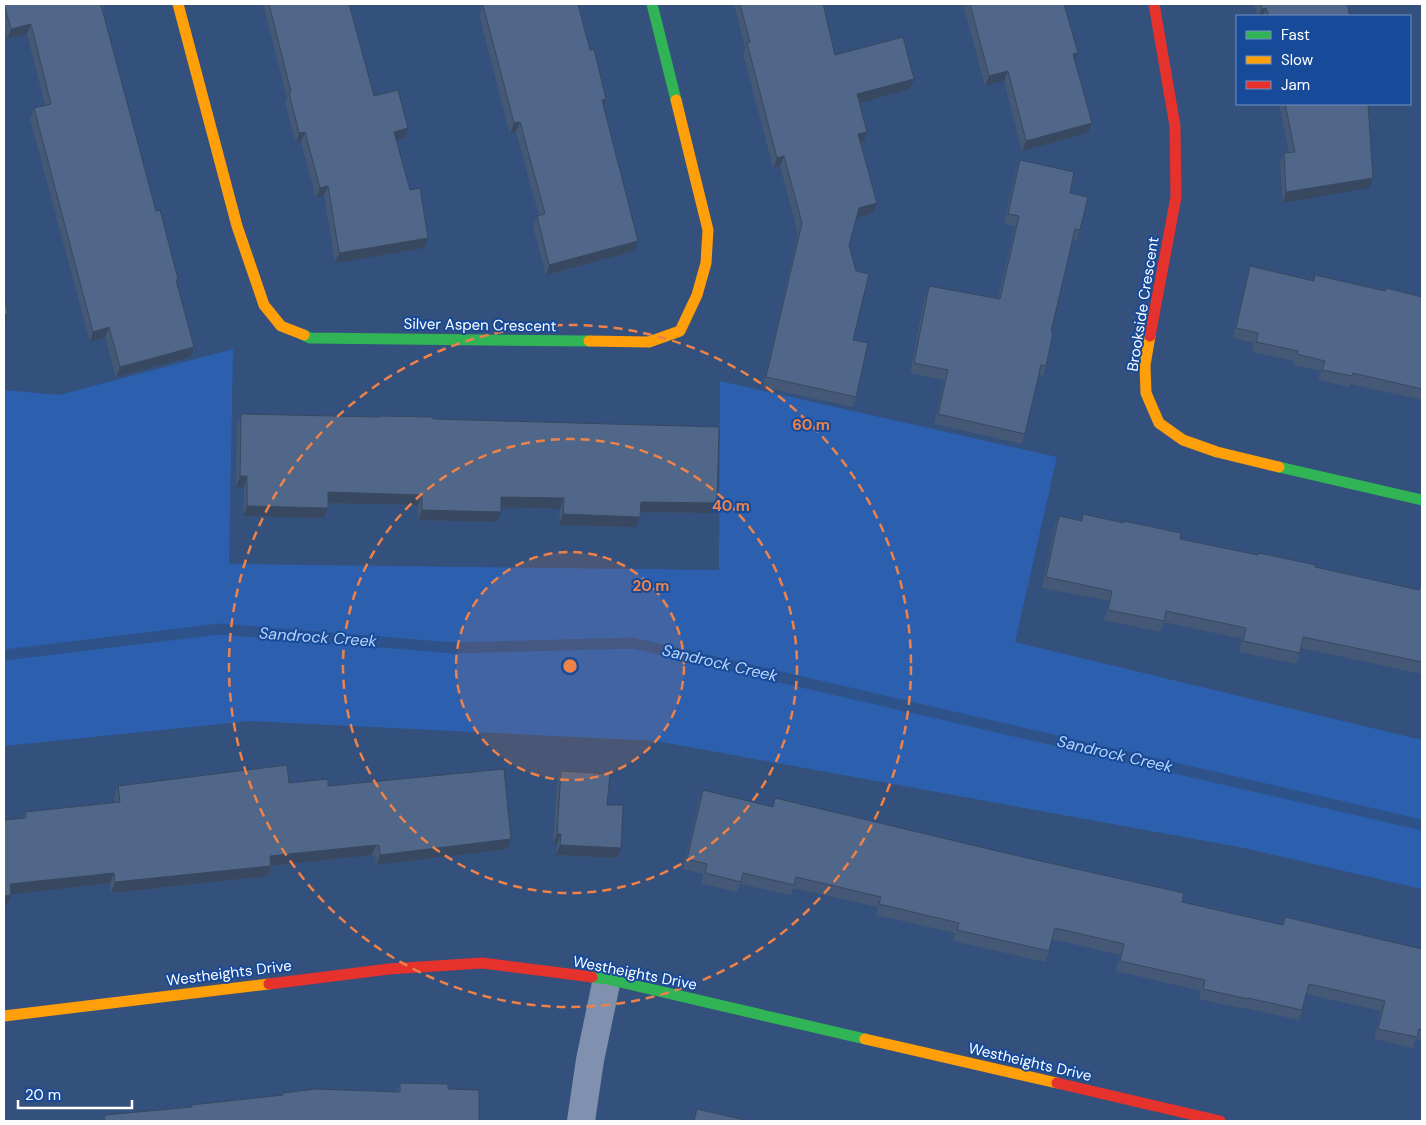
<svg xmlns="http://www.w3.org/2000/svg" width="1426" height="1125" font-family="'DM Sans',sans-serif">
<rect width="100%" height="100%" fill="#34507c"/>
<path fill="#2c60af" d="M233 349 229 564 719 570 720 381 1057 457 1015 642 1422 740V889L1244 848 656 741 250 721 4 746V390L59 395Z"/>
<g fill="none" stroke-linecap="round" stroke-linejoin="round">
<path stroke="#2e538b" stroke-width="11" d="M4 655 220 629 454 648 633 643 1422 825"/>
<path stroke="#7f91ae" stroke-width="28" d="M581 1121 590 1060 607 979"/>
<path stroke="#30b455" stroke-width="11" d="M652 4 676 100
M304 335 310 338 589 341
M1279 467 1422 500
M592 977 607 979 865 1039"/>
<path stroke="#ff9f0a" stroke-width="11" d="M178 4 237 226 264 305 281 326 304 335
M1150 336 1145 365 1146 393 1159 423 1183 440 1217 452 1279 467
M589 341 649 342 680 331 697 295 706 263 708 230 676 100
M4 1016 269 984
M865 1039 1057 1083"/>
<path stroke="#e5322d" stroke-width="11" d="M1150 336 1176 197 1175 126 1154 4
M269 984 389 969 482 963 592 977
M1057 1083 1220 1121"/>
</g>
<path fill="#455976" d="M4 4H105L102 10 156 211 178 279 177 283 194 347 190 357 116 377 105 337 90 342 30 119 34 108 45 105 27 34 7 39 4 26Z
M263 4H349L374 96 405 138 396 140 410 190 428 238 424 248 335 263 324 195 316 198 301 142 296 143 285 103 287 98Z
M734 4H823L835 55 910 89 859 103 867 132 864 142 860 143 877 203 873 213 856 218 849 245 856 397 853 407 763 387 798 234 780 166 773 168 743 53 745 48Z
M963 4H1064L1078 53 1075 61 1092 123 1088 133 1022 151 1004 81 985 86Z
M1254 4H1347L1350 16H1257Z
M483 5 590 50 606 99 603 107 638 241 634 251 546 275 533 227 537 216H539L516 132 510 134 479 15Z
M1279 104H1368L1369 188 1283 203 1280 163 1284 153 1289 152Z
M1020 160 1070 193 1080 230 1077 240H1073L1051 332 1046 366 1043 376 1039 375 1025 434 1022 444 934 424 944 380 910 373 925 296 929 286 998 299 1015 226 1004 224 1016 170Z
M1250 266 1313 280 1315 275 1385 291 1422 297V400L1350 384 1349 387 1318 380 1321 371 1293 365 1294 361 1252 352 1254 343 1233 338 1247 276Z
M241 414 378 417 379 416 433 419 717 503 714 513 640 512V517L636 527 559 525 560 509 501 507V512L497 522 418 520V505L328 503V508L324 518 243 516 244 487H236L237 425Z
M1083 514 1180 539 1315 567 1419 590 1422 586V674L1301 648 1296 664 1239 652 1242 639 1164 622 1160 632 1104 620 1109 601 1042 588 1055 526 1059 516 1081 520Z
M561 771 607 805 621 848 617 858 556 855 557 844 553 845 557 781Z
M289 783 328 786 507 849 376 865 375 856 372 855 271 866 268 876 111 893 110 883 11 894 7 905 4 906V820L23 818 25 812 115 802 114 796 118 786Z
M703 790 772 807 775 798 1182 902 1282 925 1285 917 1422 949V1041L1416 1039 1413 1048 1374 1039 1381 1011 1306 994 1302 1010 1299 1020 1245 1008 1244 1009 1199 999 1201 991 1116 971 1120 955 1052 939 1049 951 1045 962 953 941 955 933 876 915 878 907 793 888 791 895 740 884 737 892 701 884 703 874 683 869 699 801Z
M400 1083 448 1089 479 1121H102L105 1115 191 1107V1105L282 1095 283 1093 396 1092Z"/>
<path fill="#384860" d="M1266 8 1263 16H1259L1262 9Z
M31 24 27 34 7 39 11 29Z
M1078 53 1074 63 1073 54Z
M1008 71 1004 81 985 86 989 76Z
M914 79 910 89 853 105 857 94Z
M606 99 603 109 602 100Z
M520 122 516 132 510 134 514 123Z
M1092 123 1088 133 1022 151 1026 141Z
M408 128 405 138 391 142 394 132Z
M305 132 301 142 296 143 299 133Z
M867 132 864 142 854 144 858 134Z
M784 156 780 166 773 168 777 158Z
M1373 178 1369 188 1283 203 1286 192Z
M328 186 324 195 316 198 320 188Z
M877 203 873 213 855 218 859 208Z
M428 238 424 248 335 263 339 253Z
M638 241 634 251 546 275 549 265Z
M8 314 4 326V315Z
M109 327 105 337 90 342 93 332Z
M194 347 190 357 116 377 120 367Z
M240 476H247L244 487H236Z
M328 492 422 495 418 505 325 503Z
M501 497 564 498 560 509 498 507Z
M641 502 717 503 714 513 637 512Z
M247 506 328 508 324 518 243 516Z
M422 510 501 512 497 522 418 520Z
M563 514 640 517 636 527 559 525Z
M557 834H561L557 844 553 845Z
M511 839 507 849 376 865 380 855Z
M376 845 372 855 271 866 268 876 111 893 115 882 270 856Z
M560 845 621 848 617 858 556 855Z
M114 873 110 883 6 895 10 884Z
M11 895 7 905 4 906V896Z"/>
<path fill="#506789" stroke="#384860" d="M4 4H104L101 5 156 211 160 210 178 279 176 280 194 347 120 367 109 327 93 332 34 108 51 104 31 24 11 29Z
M269 4H349L374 96 398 90 408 128 394 132 410 190 420 188 428 238 339 253 328 186 320 188 305 132 299 133 289 93 291 92Z
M488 4H578L590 50 594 49 606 99 602 100 638 241 549 265 537 216 545 214 520 122 514 123 483 5Z
M740 4H823L835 55 903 37 914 79 857 94 867 132 858 134 877 203 859 208 849 245 856 271 869 274 853 340 868 343 856 397 766 377 802 223 784 156 777 158 747 43 750 42Z
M970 4H1064L1078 53 1073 54 1092 123 1026 141 1008 71 989 76Z
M1260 4H1347L1350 16H1269L1266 8 1262 9Z
M1285 104H1368L1373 178 1286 192 1284 153 1295 152Z
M1020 160 1074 172 1070 193 1088 197 1080 230 1075 229 1051 332 1053 333 1046 366 1041 365 1025 434 938 414 948 370 914 363 929 286 1000 299 1019 216 1008 214Z
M1250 266 1314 281 1315 275 1385 291 1386 288 1422 297V389L1353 373 1352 376 1322 370 1325 361 1297 354 1298 351 1256 342 1258 333 1236 328Z
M4 297 8 314 4 315Z
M241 414 379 417V416L433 417V419L719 427 717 503 641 502 640 517 563 514 564 498 501 497V512L422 510V495L328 492V508L247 506V476H240Z
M1083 514 1124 523V521L1181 533 1180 539 1258 555 1259 553 1316 565 1315 567 1419 590 1420 586H1422V662L1303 637 1300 653 1243 641 1246 628 1166 611 1164 621 1108 610 1112 591 1046 577 1059 516 1082 521Z
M287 765 289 783 328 779V786L504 769 511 839 380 855 379 846 376 845 270 856 271 866 115 882 114 873 10 884 11 895 4 896V820L26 818 25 812 120 802 118 786Z
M561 771 610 774 607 805H623L621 848 560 845 561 834H557Z
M703 790 773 807 775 798 1014 855 1184 893 1182 902 1283 925 1285 917 1422 949V1030L1419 1029 1417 1037 1378 1029 1385 1001 1309 984 1302 1010 1248 998V999L1203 989 1205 980 1120 961 1124 944 1055 928 1049 951 957 930 959 923 879 904 881 897 796 877 794 885 743 873 741 882 705 873 707 864 687 859Z
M400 1083 448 1084V1089L479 1090V1121H105V1115L192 1107 191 1105 283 1095V1093L316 1089 400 1092Z
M697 1109 749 1121H694Z"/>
<circle cx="570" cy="666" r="114" fill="#ee8249" fill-opacity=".12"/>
<g fill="none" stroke="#ee8249" stroke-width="2.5" stroke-dasharray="9 6">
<circle cx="570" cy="666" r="114"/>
<circle cx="570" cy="666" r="227"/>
<circle cx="570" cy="666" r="341"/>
</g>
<g text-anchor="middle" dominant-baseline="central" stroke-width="4" stroke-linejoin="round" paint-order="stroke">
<g font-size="15" fill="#fff" stroke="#174a99">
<text transform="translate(1143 304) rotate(-81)">Brookside Crescent</text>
<text transform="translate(480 325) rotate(1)">Silver Aspen Crescent</text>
<text transform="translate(229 973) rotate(-7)">Westheights Drive</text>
<text transform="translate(635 973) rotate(11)">Westheights Drive</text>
<text transform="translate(1030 1062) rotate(13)">Westheights Drive</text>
</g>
<g font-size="16" font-style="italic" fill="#b8d3f8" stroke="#174a99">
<text transform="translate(318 637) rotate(4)">Sandrock Creek</text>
<text transform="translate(720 663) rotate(13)">Sandrock Creek</text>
<text transform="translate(1115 754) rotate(13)">Sandrock Creek</text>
</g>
</g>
<circle cx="570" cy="666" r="8" fill="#ee8249" stroke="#174a99" stroke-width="2.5"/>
<g font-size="15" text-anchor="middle" font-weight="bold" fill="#ee8249" stroke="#174a99" stroke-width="4" stroke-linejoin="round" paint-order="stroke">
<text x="811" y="430">60 m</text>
<text x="731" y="511">40 m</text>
<text x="651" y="591">20 m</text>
</g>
<rect width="1426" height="1125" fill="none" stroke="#ffffff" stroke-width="10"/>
<rect x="1236" y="15" width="175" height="90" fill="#174a99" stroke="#7492c2"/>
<rect x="1246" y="31" width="25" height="8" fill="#30b455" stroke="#7492c2"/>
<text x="1281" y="40" font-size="15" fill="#ffffff">Fast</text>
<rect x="1246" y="56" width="25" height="8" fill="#ff9f0a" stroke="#7492c2"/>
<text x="1281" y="65" font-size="15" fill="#ffffff">Slow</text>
<rect x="1246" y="81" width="25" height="8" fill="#e5322d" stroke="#7492c2"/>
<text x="1281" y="90" font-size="15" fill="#ffffff">Jam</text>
<path d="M18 1100v8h114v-8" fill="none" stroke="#ffffff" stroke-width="2.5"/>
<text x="25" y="1100" font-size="15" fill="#ffffff" stroke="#174a99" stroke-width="4" paint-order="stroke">20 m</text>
</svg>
